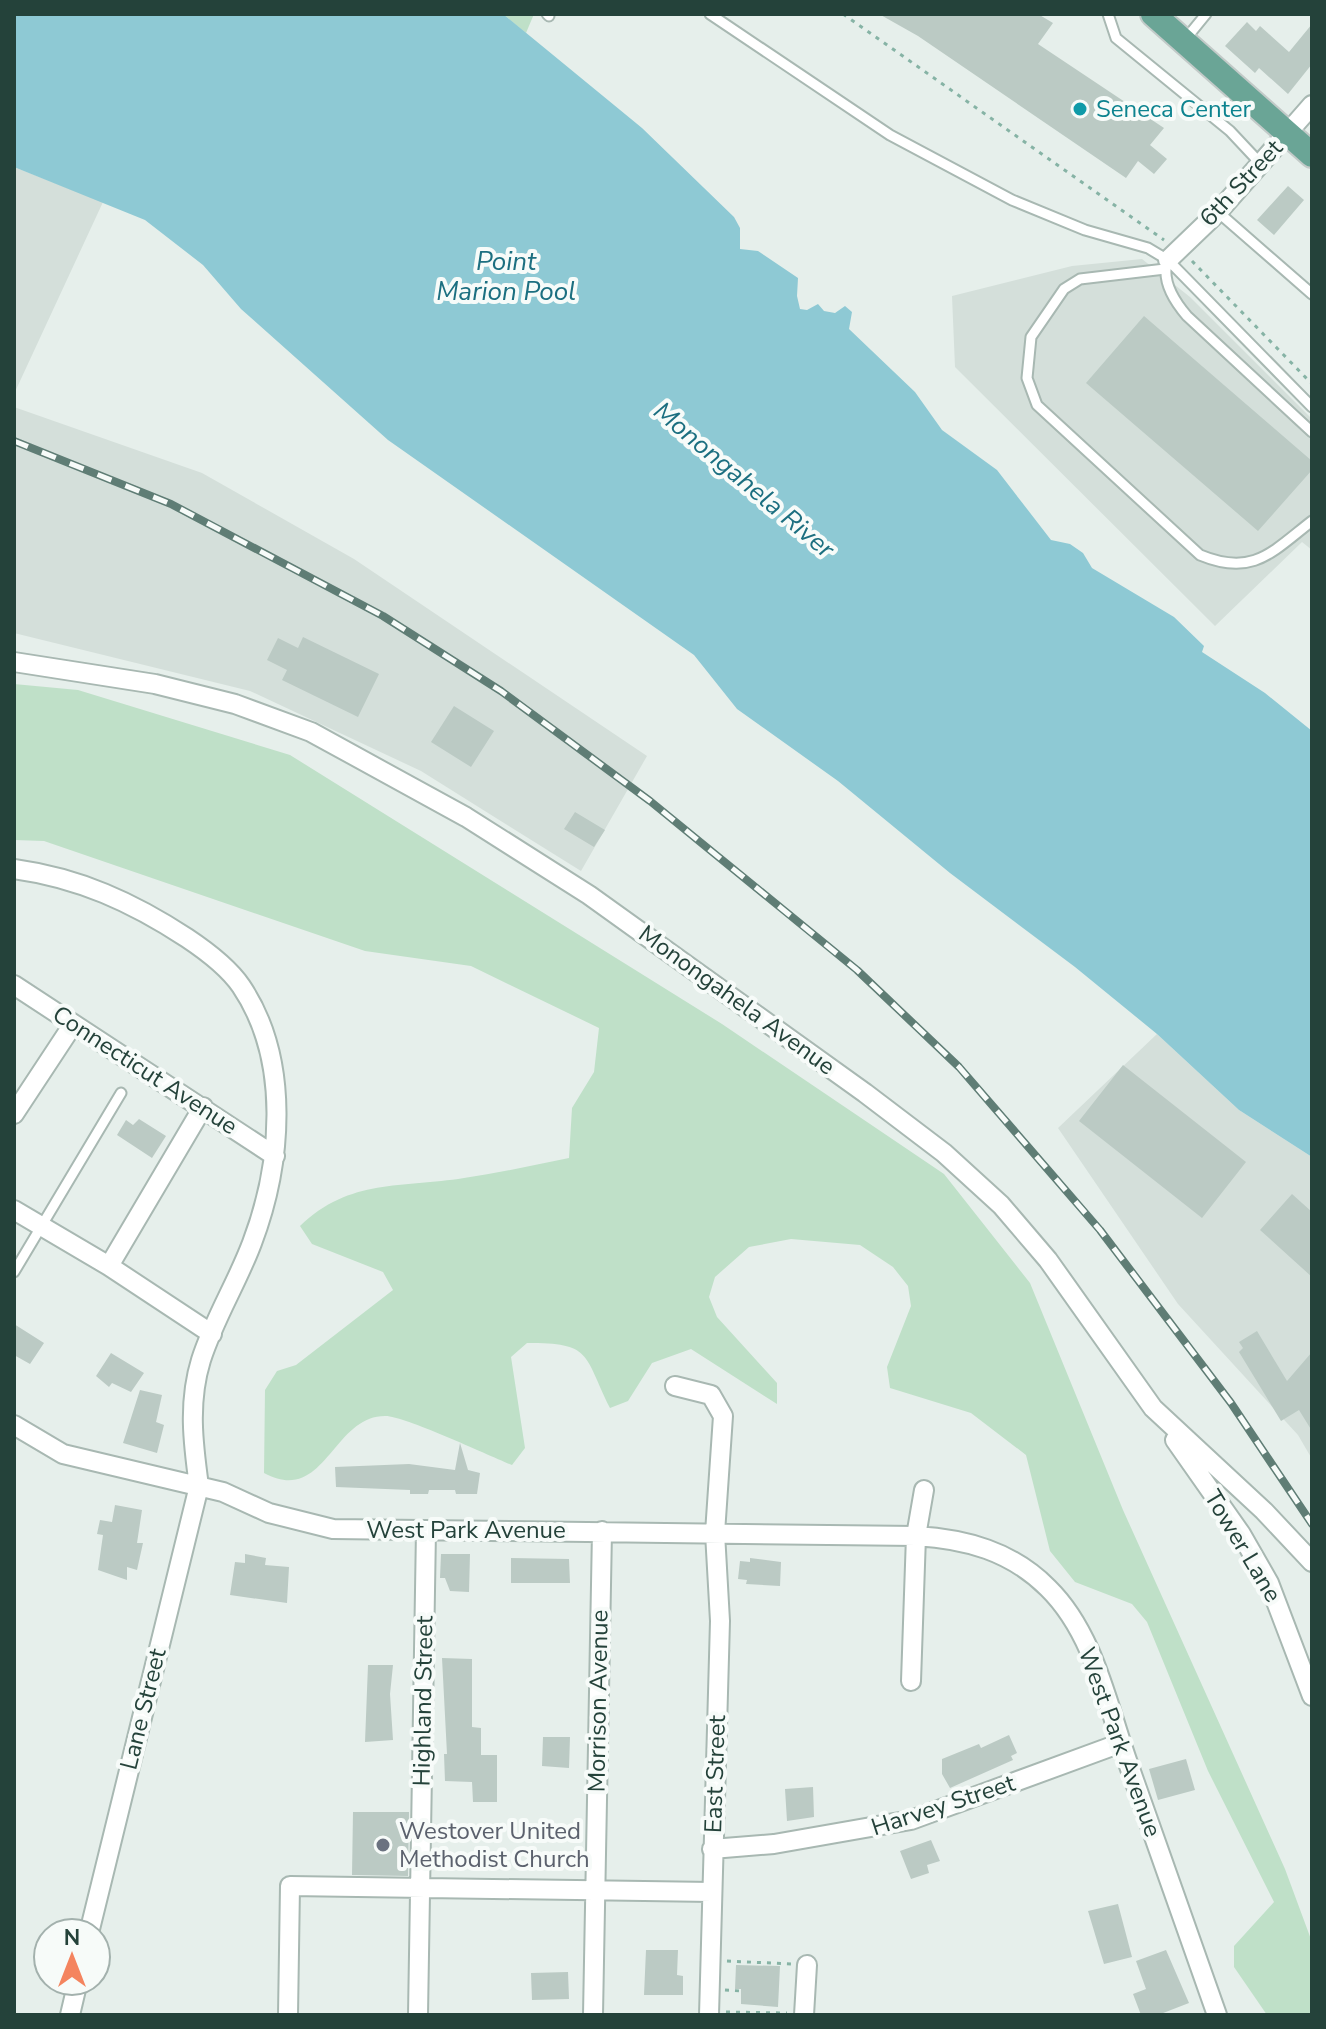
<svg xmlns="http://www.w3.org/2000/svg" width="1326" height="2029" font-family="'Nunito Sans',sans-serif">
<rect width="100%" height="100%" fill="#e6efeb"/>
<path fill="#d4dfda" d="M14 167 103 202 14 394Z
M1142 259 1190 297 1312 419V550L1302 542 1215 626 955 367 952 296 1072 266Z
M14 407 202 473 354 559 647 756 581 871 421 771 250 691 14 633Z
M1157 1034 1239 1110 1312 1157V1459L1298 1435 1178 1304 1058 1128Z"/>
<path fill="#bfe0c8" d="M503 14H534L526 33Z
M14 684 78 690 290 755 722 1024 944 1174 1030 1283 1123 1510 1285 1869 1312 1942V2015H1267L1234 1967V1946L1274 1902 1208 1771 1147 1622 1132 1604 1075 1582 1050 1551 1026 1455 971 1413 890 1388 887 1367 911 1306 908 1286 893 1267 860 1245 791 1239 749 1247 715 1277 709 1297 717 1317 777 1383V1404L691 1349 652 1363 628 1401 610 1408C583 1353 592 1343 527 1343L511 1357 525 1448 512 1465C490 1456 402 1415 385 1416 332 1416 325 1506 264 1473L265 1390 277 1371 296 1365 393 1290 383 1272 312 1244 300 1226C350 1178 402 1188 464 1178 499 1173 534 1165 569 1158L572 1108 594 1072 599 1028 471 966 365 951 44 841 14 840Z"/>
<path fill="#8ec9d4" d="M14 14H503L642 128 734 217 740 228V249L758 251 798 278 797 296 800 309 807 310 818 304 824 311 835 313 845 306 852 312 849 329 915 392 942 430 997 470 1051 540 1070 544 1083 553 1092 568 1174 617 1204 646 1202 652 1265 693 1312 731V1157L1239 1110 1157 1034 1075 967 950 873 838 781 737 709 694 655 388 440 241 309 203 265 145 220 14 167Z"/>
<path fill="#bbcac4" d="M879 14H1038L1053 23 1038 44 1164 128 1150 145 1167 159 1154 174 1138 161 1126 178 918 36Z
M1247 22 1256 31 1260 26 1289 52 1312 24V64L1288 94 1259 68 1255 73 1225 46Z
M1288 186 1304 200 1274 235 1257 220Z
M1144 316 1312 461V470L1258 531 1086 383Z
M303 637 379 674 358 717 282 680 287 670 267 660 278 638 298 648Z
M454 706 494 731 471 767 431 742Z
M575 812 605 830 594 847 564 829Z
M1123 1065 1246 1162 1202 1218 1079 1121Z
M139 1119 166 1136 152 1158 117 1135 126 1120 133 1125Z
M1292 1194 1312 1212V1277L1260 1230Z
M14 1324 44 1343 30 1364 14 1355Z
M1257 1331 1287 1381 1312 1352V1431L1299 1410 1281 1421 1239 1352 1243 1348 1239 1342Z
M111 1353 144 1373 131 1392 112 1383 109 1387 96 1376Z
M140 1390 162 1395 156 1422 164 1425 157 1453 123 1443Z
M460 1443 468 1470 480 1473 477 1494H456L455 1490H429L428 1494H410V1490L336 1487 335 1467 409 1464 455 1470Z
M115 1505 142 1510 137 1543H143L137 1570 127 1567V1580L98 1570 103 1535 97 1534 100 1520 112 1522Z
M245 1554 266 1558 265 1565 289 1567 287 1603 230 1595 235 1562 245 1563Z
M441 1554H470L469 1592 450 1591 445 1578H440Z
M511 1558 569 1559 570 1583H511Z
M750 1558 781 1562 780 1586 746 1584 747 1580 738 1579 740 1561 750 1562Z
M442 1658 472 1659V1727L481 1728V1755H497V1802H473L472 1782 445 1781 444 1754H447Z
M368 1665H393L390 1694 393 1740 365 1742Z
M1009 1735 1017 1753 1011 1756 1013 1760 950 1788 942 1774V1759L979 1744 981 1748Z
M543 1737H570L569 1768 542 1766Z
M1186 1759 1195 1790 1158 1800 1149 1769Z
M813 1787 814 1817 787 1821 785 1789Z
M353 1812H409L408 1876 352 1875Z
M931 1840 940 1861 927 1865 929 1873 911 1879 900 1851Z
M1118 1904 1132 1957 1104 1964 1088 1911Z
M646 1950H678L677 1975 683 1976V1995H644Z
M1166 1950 1189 2003 1158 2015H1141L1133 1994 1146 1989 1136 1961Z
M736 1965 780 1966 778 2007 741 2004V1989H735Z
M568 1972 569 1999 532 2000 531 1973Z"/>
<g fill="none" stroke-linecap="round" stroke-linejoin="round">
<g stroke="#a8b8b2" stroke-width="13">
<path id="service" d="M547 14 549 16
M710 14 890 135 1012 200 1085 230 1148 248 1168 260 1312 407
M1108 14 1116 38 1230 131 1260 163
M1184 41 1206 14
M1218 212 1312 294
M1167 263C1162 282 1175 302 1187 316L1312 432
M1165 269 1080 279 1064 289 1031 337 1027 378 1037 405 1200 555C1253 577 1272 552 1312 521
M14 1272 121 1093"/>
</g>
<g stroke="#a8b8b2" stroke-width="22">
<path id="minor" d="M1168 260 1218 212 1312 105
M14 662 155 684 235 704 311 732 466 817 589 895 865 1093 944 1153 1001 1205 1048 1260 1153 1408 1264 1511 1312 1562
M14 869C79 878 132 902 187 938 205 950 228 967 241 986 291 1060 282 1164 252 1243 237 1283 214 1319 201 1360 188 1402 193 1443 199 1486L89 1933
M14 985 275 1156
M14 1114 72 1026
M14 1210 109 1266 212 1334
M109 1266 203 1107
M675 1386 711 1395 723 1416 715 1533 720 1621 709 2015
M14 1425 63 1454 223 1492 269 1513 333 1529 916 1536C966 1539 1011 1551 1048 1588 1094 1633 1107 1704 1128 1763 1158 1847 1187 1931 1217 2015
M1175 1440 1241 1534 1269 1583 1312 1696
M911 1681 916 1536 924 1490
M712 1849 774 1844 911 1820 1121 1743
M70 2015 78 1981
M288 2015 290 1886 712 1892
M418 2015 426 1530
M593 2015 602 1531
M804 2015 807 1965"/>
</g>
<g stroke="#c2cac8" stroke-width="28">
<path id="primary" d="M1153 14 1312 155"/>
</g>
<path stroke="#86b3a5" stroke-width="3" stroke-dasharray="4 6" stroke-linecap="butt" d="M843 14 1164 240
M1192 261 1312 384
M727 1961 791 1964
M725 1990 741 1991
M726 2012 787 2013"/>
<use href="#service" stroke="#fff" stroke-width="9"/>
<use href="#minor" stroke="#fff" stroke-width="18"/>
<use href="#primary" stroke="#6aa596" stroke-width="24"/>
<g stroke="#5f7d75" stroke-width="8">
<path id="rail" d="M14 441 171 504 383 616 501 691 650 801 857 970 959 1067 1100 1230 1231 1403 1312 1524"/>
</g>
<use href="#rail" stroke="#f7fbf9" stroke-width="5" stroke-dasharray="15" stroke-linecap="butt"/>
</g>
<circle fill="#0f9aa8" stroke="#f7fbf9" stroke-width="3" cx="1080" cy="109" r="8"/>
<circle fill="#6b7280" stroke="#f7fbf9" stroke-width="3" cx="383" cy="1845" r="8"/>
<g text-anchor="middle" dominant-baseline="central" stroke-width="8" stroke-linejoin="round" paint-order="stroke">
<g font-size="24" fill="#0d838f" stroke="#f7fbf9" text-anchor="start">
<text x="1096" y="109">Seneca Center</text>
</g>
<g font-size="24" fill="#24423a" stroke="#f7fbf9">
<text transform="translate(1241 183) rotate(-47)">6th Street</text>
<text transform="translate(737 1000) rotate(36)">Monongahela Avenue</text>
<text transform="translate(145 1070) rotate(33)">Connecticut Avenue</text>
<text x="466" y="1530">West Park Avenue</text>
<text transform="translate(1243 1546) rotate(59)">Tower Lane</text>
<text transform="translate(423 1701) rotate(-89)">Highland Street</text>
<text transform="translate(598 1701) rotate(-89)">Morrison Avenue</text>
<text transform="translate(143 1709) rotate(-76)">Lane Street</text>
<text transform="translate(1120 1742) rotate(70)">West Park Avenue</text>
<text transform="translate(715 1774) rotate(-88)">East Street</text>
<text transform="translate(943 1805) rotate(-18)">Harvey Street</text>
</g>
<g font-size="24" fill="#5b616d" stroke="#f7fbf9" text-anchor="start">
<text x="399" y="1831">Westover United<tspan x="399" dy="28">Methodist Church</tspan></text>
</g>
<g font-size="26" font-style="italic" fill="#1c6f80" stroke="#f7fbf9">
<text x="506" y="261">Point<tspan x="506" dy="30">Marion Pool</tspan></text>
<text transform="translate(744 480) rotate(40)">Monongahela River</text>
</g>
</g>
<rect width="1326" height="2029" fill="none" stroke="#24423a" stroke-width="32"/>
<g transform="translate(72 1957)"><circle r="38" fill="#f7fbf9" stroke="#a3b1ad" stroke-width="2"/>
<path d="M0-6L14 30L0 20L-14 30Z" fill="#f4845f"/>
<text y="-12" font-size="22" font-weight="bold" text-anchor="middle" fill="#24423a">N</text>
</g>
</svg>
